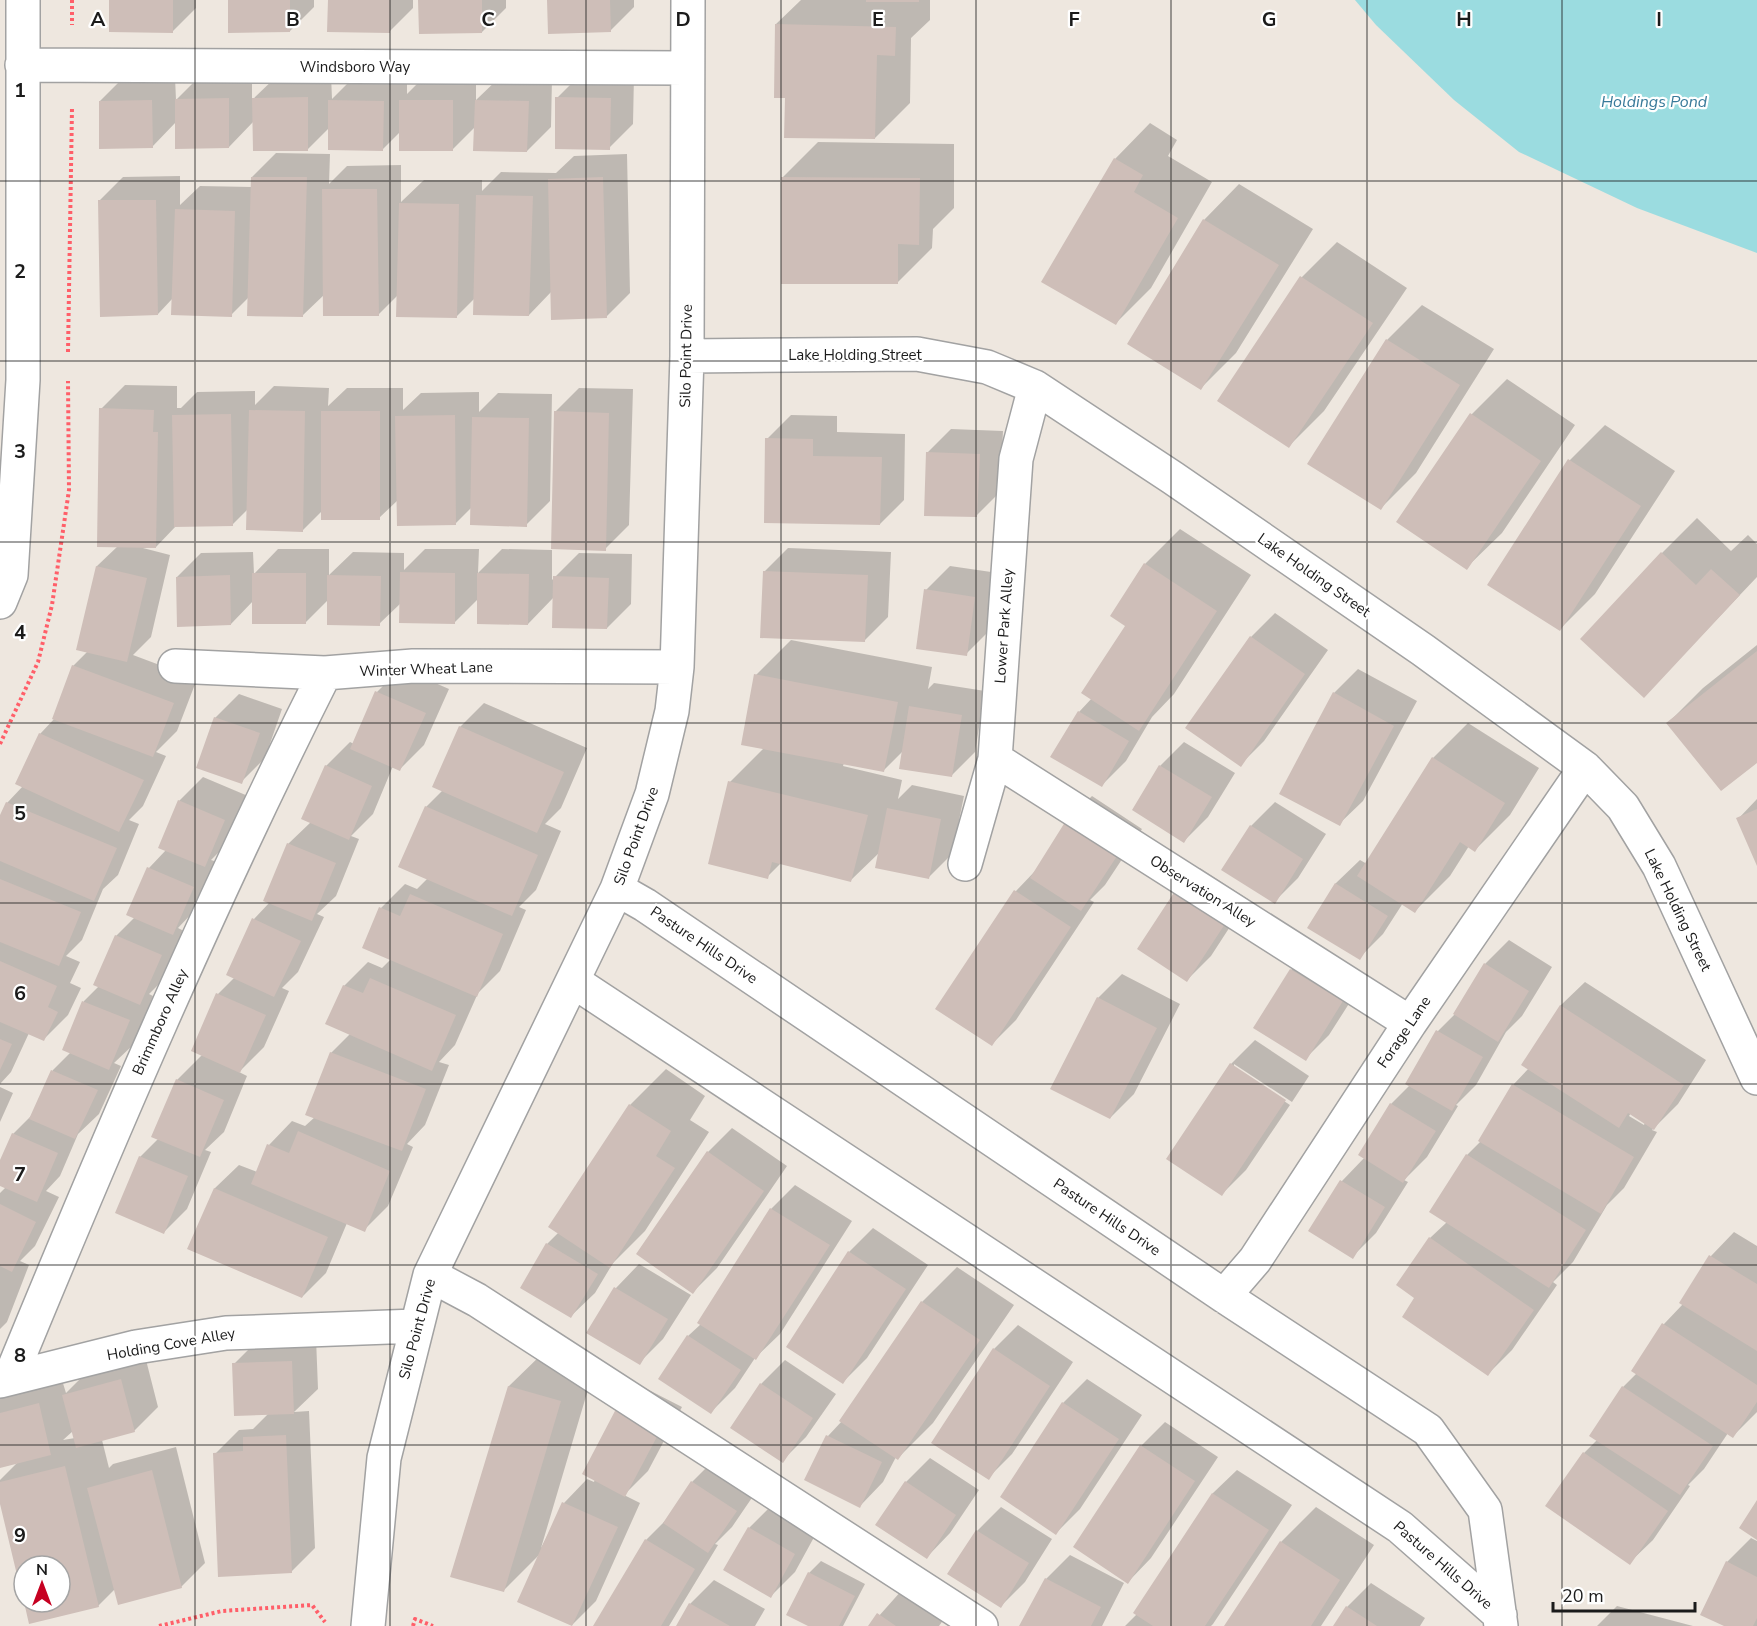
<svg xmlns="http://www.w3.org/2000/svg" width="1757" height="1626" font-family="'Nunito Sans',sans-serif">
<rect width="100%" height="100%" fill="#eee7df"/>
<path fill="#9bdce0" d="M1355 0H1757V253L1637 208 1519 152 1454 100 1376 25Z"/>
<path fill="#0003" fill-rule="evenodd" d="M111 0H196V8L172 32Z
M229 0H314V7L290 31Z
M329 0H413V8L389 32Z
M419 0H506V8L482 32Z
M549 0H634V7L610 31Z
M788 0H930V20L911 38 910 103 875 138 787 97 776 24 801 0Z
M331 74 332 99 354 77H407V94L425 76H476V100L500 77 552 78 551 127 527 151 475 127 452 150 401 131 383 149 330 127 308 149 254 121 229 147 176 122 152 147 100 101 124 77H175L176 100 200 76 252 75V100L278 75Z
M581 74 634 75 633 124 609 148 557 98Z
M1150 123 1177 140 1168 156 1212 182 1151 288 1116 323 1115 159Z
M818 142 954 144V208L933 229 932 248 897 283 783 177Z
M276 153 330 154 329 184 347 166 401 165V202L424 180H482V191L501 172 556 173 574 156 627 154 630 293 606 317 552 291 529 315 475 298 456 317 398 295 378 315 325 294 303 315 249 297 231 315 173 298 158 314 99 201 123 177 180 176V205L200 186 252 187V177Z
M1239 184 1313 229 1236 353 1201 388 1129 343 1204 220Z
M1337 242 1407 288 1324 411 1289 446 1219 400 1302 277Z
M1422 305 1494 349 1416 473 1381 508 1387 340Z
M1507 379 1575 425 1502 533 1466 568 1398 522 1472 414Z
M125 385 177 386V408H181L197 392 255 391V405L274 386 329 388 328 406 347 388H403V410L421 393 479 392V412L498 393 552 394 550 501 526 525 472 507 455 524 398 500 379 518 323 510 303 530 248 509 232 525H177L156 547 143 548 170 555 151 637 133 655 197 679 177 731 156 752 166 756 143 806 129 820 139 824 118 875 103 889 82 940 66 956 80 962 70 983 81 988 68 1015 44 1039 29 1033 11 1072 0 1084V819L7 803 23 786 40 734 55 718 73 666 88 651 97 566 118 546 101 409Z
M579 388 633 389 629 525 605 549 555 412Z
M791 415 837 416V432L905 434 904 500 880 524 767 439Z
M1605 425 1675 471 1595 594 1560 629 1570 460Z
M951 429 1003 431 1000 492 976 516 927 453Z
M1697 518 1731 551 1748 535 1757 544V577L1644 696 1662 553Z
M1180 529 1251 575 1174 694 1152 717 1126 761 1102 785 1079 712 1092 698 1127 625 1145 564Z
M788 548 891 552 888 617 864 641 764 572Z
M278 549H329V575L353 552 404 553V570L425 549H479L478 573 502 549 552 550V580L579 553 632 554 631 604 607 628 554 597 528 624 478 599 454 623 401 603 379 624 328 600 305 623 254 600 231 624 177 577 201 553 253 552 254 574Z
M950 566 998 573 990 630 966 654 926 590Z
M1275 613 1328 650 1264 741 1240 765 1251 637Z
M791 640 932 667 928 689 934 683 985 691 975 752 951 776 904 750 883 771 844 763 843 766 902 780 898 799 912 785 964 796 952 854 928 878 880 852 851 880 781 863 767 877 730 782 764 748 756 675Z
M1757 645V761L1668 723 1703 688Z
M401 668 449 689 424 745 400 769 393 766 373 814 351 836 359 839 336 896 317 914 324 917 298 972 282 988 289 991 264 1047 239 1072 247 1076 224 1132 205 1150 211 1152 187 1209 163 1233 140 1157 159 1138 177 1080 202 1055 218 994 235 977 254 919 270 902 288 844 311 822 326 766 350 742 354 744 377 692Z
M1358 669 1417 701 1363 801 1339 824 1334 693Z
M239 694 282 709 265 758 241 782 215 718Z
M484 703 587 748 561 808 545 824 561 831 536 890 519 907 526 910 500 971 478 993 455 1045 439 1062 449 1065 425 1125 407 1144 413 1147 388 1206 364 1230 347 1223 326 1273 302 1297 189 1249 215 1188 239 1165 257 1172 269 1145 292 1121 305 1126 315 1117 331 1053 350 1034 344 986 368 962 382 968 391 959 381 908 405 884 417 889 428 878 400 867 426 807 443 790 460 727Z
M1468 723 1539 768 1510 815 1475 850 1469 846 1450 876 1415 911 1403 903 1383 934 1359 958 1309 927 1336 883 1360 860 1367 864 1433 758Z
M1184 742 1235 773 1208 817 1184 841 1160 766Z
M203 777 248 796 229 842 211 860 217 862 196 909 178 928 184 931 164 979 149 994 153 996 133 1045 114 1063 121 1066 99 1114 78 1134 60 1176 46 1191 59 1197 35 1246 20 1261 29 1265 7 1322 0 1329V1193L6 1187 0 1185V1163L13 1134 33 1114 53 1070 71 1052 64 1050 84 1001 99 986 116 936 135 917 128 914 149 868 166 850 179 801Z
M1092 796 1142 829 1105 885 1090 900 1094 902 1016 1020 992 1044 937 1008 1016 891 1037 869 1068 820Z
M1757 799V862L1738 819Z
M1275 802 1326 834 1298 878 1274 902 1223 869 1251 826Z
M1200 868 1248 899 1211 956 1187 980 1177 892Z
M1509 940 1552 967 1522 1016 1506 1032 1476 1085 1456 1105 1458 1106 1427 1157 1404 1180 1408 1182 1376 1233 1352 1257 1310 1231 1342 1181 1365 1157 1391 1104 1410 1085 1407 1083 1438 1031 1456 1013 1485 964Z
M1315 946 1366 977 1329 1035 1305 1059 1291 970Z
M1122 974 1180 1004 1134 1094 1110 1118 1098 998Z
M1585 982 1706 1060 1678 1104 1652 1130 1657 1132 1624 1188 1607 1205 1573 1262 1553 1282 1557 1285 1512 1350 1488 1374 1417 1297 1430 1238 1447 1222 1467 1155 1481 1141 1513 1085 1529 1068 1523 1064 1561 1005ZM1631 1113 1645 1122 1644 1125 1629 1116Z
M1255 1040 1309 1076 1292 1102 1234 1064V1068L1290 1105 1246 1170 1222 1194 1231 1064Z
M666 1069 705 1096 690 1120 709 1132 645 1231 613 1263 595 1293 571 1316 547 1244 559 1232 550 1227 630 1105Z
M0 1087 13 1093 0 1122Z
M732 1128 787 1166 717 1268 693 1292 708 1152Z
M795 1185 852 1221 780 1334 755 1358 735 1388 711 1412 660 1379 688 1336 701 1324 771 1209Z
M873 1228 928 1265 867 1358 843 1382 788 1346 849 1252Z
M1734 1232 1757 1246V1412L1733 1436 1728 1433 1704 1469 1688 1485 1690 1486 1653 1540 1629 1563 1584 1453 1598 1439 1591 1435 1623 1387 1637 1373 1634 1371 1664 1324 1683 1304 1681 1303 1711 1256Z
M639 1264 691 1295 663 1339 639 1363 588 1332 616 1288Z
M957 1267 1014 1305 933 1423 898 1458 896 1457 883 1482 860 1506 806 1479 828 1436 842 1421 922 1302Z
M1018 1325 1073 1362 1012 1454 988 1478 994 1349Z
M316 1338 318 1389 294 1412 309 1411 315 1548 291 1572 215 1454 239 1430 253 1429 268 1414 234 1364 258 1340Z
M545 1351 595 1366 541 1548 564 1503 587 1479 594 1482 617 1409 641 1386 682 1407 648 1471 624 1495 640 1503 596 1601 572 1625 540 1554 503 1591 451 1576 509 1386Z
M145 1356 158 1407 134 1431 102 1440 109 1468 113 1464 176 1447 205 1563 181 1587 115 1589 98 1606 25 1602H60V1566H24V1597L0 1498V1480L18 1462 0 1466V1398L62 1380 66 1393 87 1372ZM73 1431 75 1438 63 1440Z
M785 1360 836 1394 806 1437 782 1461 761 1384Z
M1087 1379 1142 1415 1080 1509 1056 1533 1063 1403Z
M1165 1422 1218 1457 1151 1558 1128 1582 1141 1446Z
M716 1458 760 1486 732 1527 715 1544 718 1545 669 1626H594L646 1540 668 1518 692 1482Z
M930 1458 979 1490 950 1533 927 1557 877 1525 906 1482Z
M1237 1470 1292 1505 1213 1624 1211 1626H1125L1137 1614 1213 1493Z
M773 1504 818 1530 795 1572 771 1596 725 1570 749 1528Z
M1001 1507 1052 1539 1025 1582 1001 1606 977 1531Z
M1316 1507 1374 1545 1321 1626H1225L1281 1542Z
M1751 1538 1757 1541V1626H1727V1562Z
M1070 1555 1124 1583 1102 1626H1024L1046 1579Z
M821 1561 865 1584 843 1626H812L809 1573Z
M714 1580 765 1609 755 1626H678L690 1604Z
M1371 1583 1425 1618 1420 1626H1335L1347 1607Z
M902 1590 944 1619 939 1626H870Z
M1617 1606 1693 1626H1597Z"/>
<path fill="#cebeb8" d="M109 0H173V33L109 32Z
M228 0H290V32L228 33Z
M328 0H390V33L327 32Z
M418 0H482V33L419 34Z
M547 0H610L611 32 548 34Z
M866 0H919V2H866Z
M775 24 896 27 895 56 877 55 875 139 784 138 785 98H774Z
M308 97V151H253L252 98Z
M555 97 611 98 610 150 555 149Z
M229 98V148L175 149V99Z
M152 100 153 148 99 149V101Z
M328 100 384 101 383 151 328 150Z
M399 100H453V151H399Z
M475 100 529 101 527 152 473 151Z
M1114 158 1143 175 1134 192 1178 218 1116 325 1041 282Z
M251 177H307L303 317 247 316Z
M603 177 607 318 551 320 548 179Z
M781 177 920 178 919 245 898 244V284H781Z
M322 189H377L379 316H323Z
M476 195 533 196 529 316 473 315Z
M98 200H156L158 315 100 317Z
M399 203 459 204 457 318 396 317Z
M175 209 235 211 232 317 171 315Z
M1203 219 1279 265 1201 390 1127 344Z
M1300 276 1373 323 1289 448 1217 401Z
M1386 339 1460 385 1381 510 1307 464Z
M99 408 154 410 153 432H158L156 548 97 547Z
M249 410 305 411 303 532 246 530Z
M321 411H380V520H321Z
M554 411 609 413 606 551 551 549Z
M1470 413 1541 461 1467 570 1396 522Z
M231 414 233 526 174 527 172 415Z
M455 415 456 525 397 526 395 416Z
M472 417 529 418 527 527 470 525Z
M765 438 813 439V456L882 457 880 525 764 523Z
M926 452 980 454 977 517 924 516Z
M1568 459 1641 506 1560 631 1487 585Z
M1661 552 1696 585 1711 569 1740 595 1644 698 1580 639Z
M1144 563 1217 611 1139 731 1081 693 1125 626 1110 616Z
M96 566 147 578 127 662 76 650Z
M763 571 868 575 865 642 760 638Z
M400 572 455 573V624L399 623Z
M252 573H306V624H252Z
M477 573 529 574 528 625 477 624Z
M230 575 231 625 177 627 176 577Z
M327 575 381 576 380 626 327 625Z
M553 576 609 578 607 629 552 628Z
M924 589 975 597 967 656 916 649Z
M1250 636 1305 674 1241 767 1185 728Z
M1757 651V763L1721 791 1666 723Z
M72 665 174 703 153 757 52 719Z
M754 674 898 702 884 772 741 745Z
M375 691 426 713 400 771 350 749Z
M1333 692 1394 726 1340 826 1279 794Z
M909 706 962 715 952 777 899 769Z
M1078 711 1129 741 1102 787 1050 757Z
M214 717 260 733 242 784 196 768Z
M459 726 564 772 537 833 432 787Z
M39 733 144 780 119 832 15 784Z
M1432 757 1505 803 1475 852 1460 842 1415 913 1357 876Z
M325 765 372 786 349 840 301 819Z
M1159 765 1212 797 1184 843 1132 810Z
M728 781 868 815 851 882 772 862 768 879 708 864Z
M178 800 225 820 205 867 158 848Z
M6 802 117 848 94 901 0 861V815Z
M425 806 538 855 512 916 398 867Z
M887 808 941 819 929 879 875 868Z
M1757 809V866L1736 818Z
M1067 819 1119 853 1081 911 1030 878Z
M1250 825 1303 859 1275 904 1221 870Z
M287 843 336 863 312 921 263 901Z
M147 867 194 887 173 935 126 915Z
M0 879 81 912 59 966 0 942Z
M1335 883 1388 916 1360 960 1307 928Z
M1014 890 1071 927 992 1046 935 1009Z
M1175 891 1225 924 1187 982 1137 949Z
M410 894 503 934 477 997 362 948 379 907 400 916Z
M252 918 301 941 274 997 226 975Z
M115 935 162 955 140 1005 93 985Z
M0 961 57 986 48 1007 58 1012 44 1041 0 1022Z
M1484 963 1529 991 1498 1042 1453 1014Z
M1290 969 1343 1001 1306 1061 1253 1028Z
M370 978 456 1015 432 1071 325 1024 343 985 363 993Z
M216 993 266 1015 240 1073 191 1051Z
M1097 997 1157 1028 1110 1119 1050 1089Z
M82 1001 130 1020 109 1070 62 1050Z
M1560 1005 1684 1085 1654 1130 1628 1113 1619 1128 1521 1065Z
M1436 1030 1483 1057 1452 1111 1405 1084Z
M0 1039 12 1044 0 1070Z
M330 1052 426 1089 402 1151 305 1115Z
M1230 1063 1286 1100 1222 1196 1166 1159Z
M51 1070 98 1090 75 1139 29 1119Z
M176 1079 224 1100 200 1157 151 1137Z
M1512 1084 1634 1157 1601 1214 1478 1141Z
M1390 1103 1436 1131 1403 1183 1358 1155Z
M629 1104 671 1131 656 1156 675 1168 610 1268 548 1227Z
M298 1131 390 1171 365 1232 251 1184 267 1144 289 1153Z
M12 1133 58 1153 37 1202 0 1186V1160Z
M707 1151 764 1191 693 1294 636 1254Z
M1466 1154 1586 1230 1549 1288 1429 1212Z
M139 1156 188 1176 164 1234 115 1213Z
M1340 1180 1385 1207 1353 1259 1308 1231Z
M214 1188 328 1237 302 1298 187 1249Z
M0 1204 36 1222 12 1272 0 1266Z
M770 1208 830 1245 756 1360 697 1323Z
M1429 1237 1534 1310 1488 1376 1402 1317 1414 1298 1396 1285Z
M546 1243 598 1274 571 1318 520 1288Z
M848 1251 906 1289 843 1384 786 1347Z
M1709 1255 1757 1284V1351L1679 1303Z
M614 1287 668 1319 640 1365 586 1333Z
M921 1301 980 1340 898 1460 839 1421Z
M1662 1323 1757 1385V1402L1733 1438 1631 1371Z
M687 1335 741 1370 711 1414 658 1379Z
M993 1348 1050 1386 989 1480 931 1443Z
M292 1361 294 1414 234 1416 232 1363Z
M121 1379 135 1432 76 1448 62 1395Z
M760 1383 813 1418 783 1463 730 1428Z
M508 1386 561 1401 504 1592 450 1577Z
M1622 1386 1713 1446 1680 1495 1589 1436Z
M1062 1402 1119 1439 1056 1535 1000 1497Z
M39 1403 51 1455 0 1468V1413Z
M616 1409 660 1431 625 1497 582 1474Z
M286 1435 292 1573 218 1577 213 1453 243 1451V1437Z
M826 1435 882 1462 860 1508 804 1480Z
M1140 1445 1195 1481 1128 1584 1073 1547Z
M1583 1452 1668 1511 1630 1565 1545 1506Z
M65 1466 99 1607 29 1624 24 1602H60V1566H24L23 1600 0 1504V1482Z
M152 1470 182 1588 118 1605 87 1488Z
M691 1481 737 1511 708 1553 663 1523Z
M905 1481 956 1515 927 1559 875 1525Z
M1212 1493 1269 1530 1205 1626H1153L1133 1613Z
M1757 1500V1540L1739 1528Z
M562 1502 618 1527 572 1626 517 1602Z
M748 1527 795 1554 771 1598 723 1570Z
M976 1530 1029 1563 1001 1608 947 1574Z
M645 1539 695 1569 661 1626H593Z
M1280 1541 1340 1580 1311 1626H1224Z
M1726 1561 1757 1577V1618L1753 1626H1724L1700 1615Z
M808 1572 855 1596 839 1626H808L786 1615Z
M1045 1578 1101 1607 1091 1626H1019Z
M689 1603 730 1626H676Z
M1346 1606 1377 1626H1333Z
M877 1613 896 1626H868Z"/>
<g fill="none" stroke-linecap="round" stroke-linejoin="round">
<g stroke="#a2a2a2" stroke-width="36">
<path id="minor" d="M22 65 687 68
M687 356 917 354 987 367 1035 387 1173 478 1423 650 1585 768 1623 807 1659 866 1757 1078
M0 602 11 575 23 380V0
M175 666 325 673 413 666 677 667
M995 759 1410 1023
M965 864 995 759 1016 459 1035 387
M617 889 645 905 1224 1296 1428 1430 1485 1510 1501 1626
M573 981 1400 1527 1500 1615
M430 1275 477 1300 981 1626
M1224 1296 1255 1260 1410 1023 1585 768
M10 1378C108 1140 209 903 325 673
M0 1381 136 1347 226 1333 416 1326
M368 1626 384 1458 430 1275 617 889 652 794 672 711 677 667 687 356 688 0"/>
</g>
<path stroke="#ff5f69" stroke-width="4" stroke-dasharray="3 3" stroke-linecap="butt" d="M72 0V25
M68 352 72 108
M0 744 38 662 52 605 69 490 68 381
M159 1626 222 1611 312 1605 325 1622
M413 1626 415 1619 433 1626"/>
<use href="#minor" stroke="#fff" stroke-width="33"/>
</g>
<path fill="none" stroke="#1b1b1b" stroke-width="1.5" stroke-opacity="0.55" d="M195 0V1626M390 0V1626M586 0V1626M781 0V1626M976 0V1626M1171 0V1626M1367 0V1626M1562 0V1626M0 181H1757M0 361H1757M0 542H1757M0 723H1757M0 903H1757M0 1084H1757M0 1265H1757M0 1445H1757"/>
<g text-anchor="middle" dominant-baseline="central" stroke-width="4.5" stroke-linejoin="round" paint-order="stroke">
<g font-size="15" fill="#1b1b1b" stroke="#fff">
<text x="355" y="67">Windsboro Way</text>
<text x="855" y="355">Lake Holding Street</text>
<text transform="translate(686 356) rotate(-89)">Silo Point Drive</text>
<text transform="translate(1314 575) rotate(35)">Lake Holding Street</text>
<text transform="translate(1004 626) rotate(-86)">Lower Park Alley</text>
<text transform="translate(426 669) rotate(-2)">Winter Wheat Lane</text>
<text transform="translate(636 836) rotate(-70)">Silo Point Drive</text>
<text transform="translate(1203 891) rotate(32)">Observation Alley</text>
<text transform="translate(1678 910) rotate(64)">Lake Holding Street</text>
<text transform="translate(704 945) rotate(34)">Pasture Hills Drive</text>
<text transform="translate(160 1022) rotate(-66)">Brimmboro Alley</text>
<text transform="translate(1404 1032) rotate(-56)">Forage Lane</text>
<text transform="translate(1107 1217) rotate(34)">Pasture Hills Drive</text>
<text transform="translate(417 1329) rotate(-75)">Silo Point Drive</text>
<text transform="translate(171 1344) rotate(-10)">Holding Cove Alley</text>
<text transform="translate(1443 1565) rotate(41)">Pasture Hills Drive</text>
</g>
<g font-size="16" font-style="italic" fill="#397a9a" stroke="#fff">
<text x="1654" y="102">Holdings Pond</text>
</g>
</g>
<g font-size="20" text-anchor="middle" font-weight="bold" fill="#1b1b1b" stroke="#fff" stroke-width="4.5" stroke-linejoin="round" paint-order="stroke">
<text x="98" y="26">A</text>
<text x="293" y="26">B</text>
<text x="488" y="26">C</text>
<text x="683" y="26">D</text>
<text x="878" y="26">E</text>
<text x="1074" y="26">F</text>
<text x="1269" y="26">G</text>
<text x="1464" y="26">H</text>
<text x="1659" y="26">I</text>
<text x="20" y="97">1</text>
<text x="20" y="278">2</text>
<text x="20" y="458">3</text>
<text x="20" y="639">4</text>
<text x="20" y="820">5</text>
<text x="20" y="1000">6</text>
<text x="20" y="1181">7</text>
<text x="20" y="1362">8</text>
<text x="20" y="1542">9</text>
</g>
<g transform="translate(42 1584)"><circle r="28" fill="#ffffff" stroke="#a4a4a4" stroke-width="1.5"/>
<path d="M0-4.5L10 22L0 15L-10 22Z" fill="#c60021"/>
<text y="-9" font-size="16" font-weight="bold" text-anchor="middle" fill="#1b1b1b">N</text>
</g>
<path d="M1553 1602v9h142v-9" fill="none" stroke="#1b1b1b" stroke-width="3"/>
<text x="1562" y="1602" font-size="18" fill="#1b1b1b" stroke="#ffffff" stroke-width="4.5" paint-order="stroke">20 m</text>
</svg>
